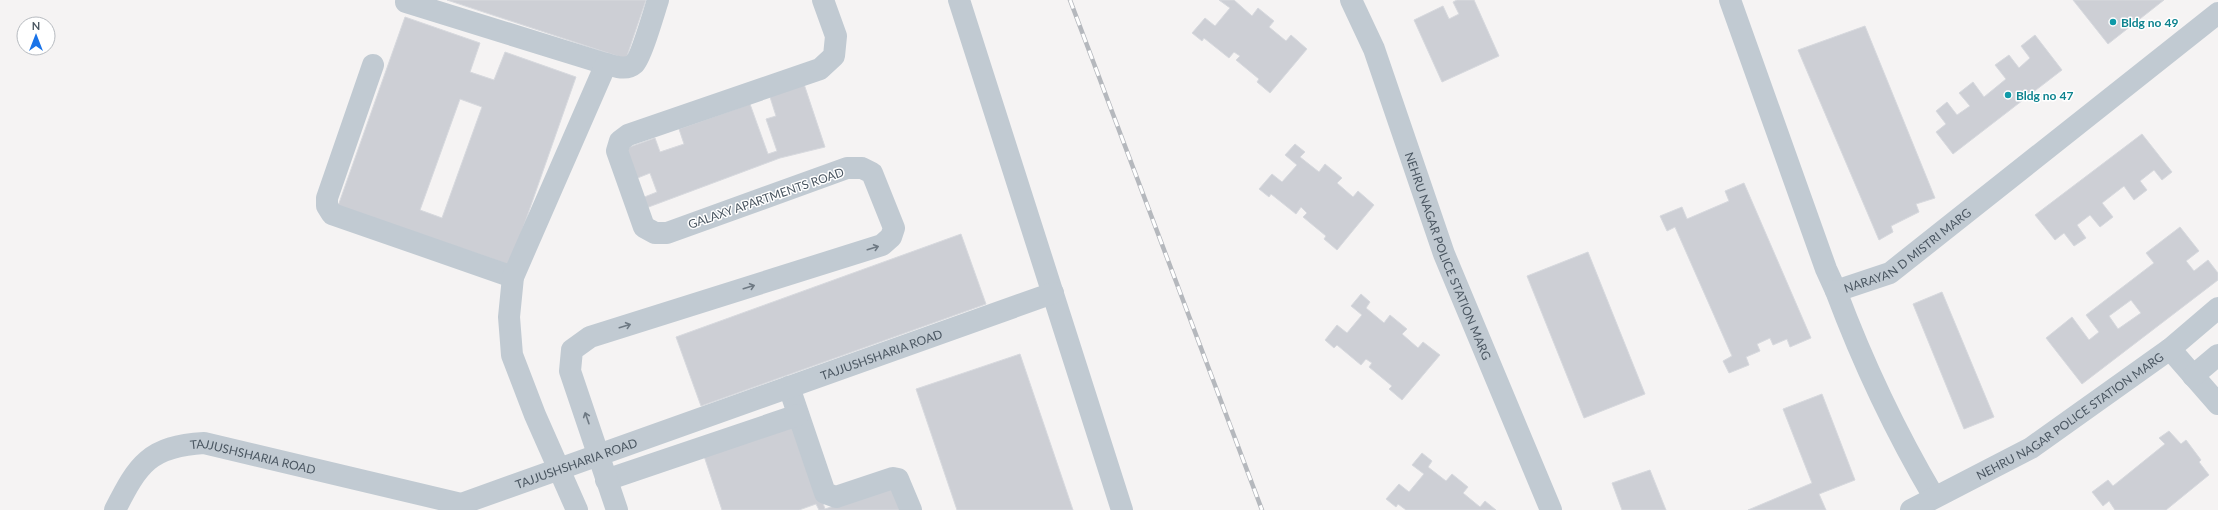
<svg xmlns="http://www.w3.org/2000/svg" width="2218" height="510" font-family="Lato,sans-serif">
<rect width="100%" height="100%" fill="#f5f3f3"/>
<path fill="#cdcfd5" stroke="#d7d9de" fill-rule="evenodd" d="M447 0H646L626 59Z
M1219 0H1234L1252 16 1258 8 1274 21 1269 27 1286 41 1291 35 1307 49 1270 93 1257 82 1259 79 1236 60 1240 56 1234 52 1229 58 1204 38 1202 41 1192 33 1205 18 1215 26 1230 8Z
M1457 0H1474L1499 56 1442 82 1414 20 1443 6 1449 19 1459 14 1453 2Z
M2073 0H2164L2108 44Z
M405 17 480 43 470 72 494 80 505 52 576 77 510 265 338 206ZM460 99 482 107 442 218 420 210Z
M1865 26 1935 198 1916 204 1919 212 1891 226 1893 232 1879 240 1798 50Z
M2035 35 2062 70 1953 154 1936 132 1946 124 1936 111 1947 102 1957 115 1970 106 1959 93 1973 82 1984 97 2006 79 1995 65 2009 55 2019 68 2030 58 2021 46Z
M804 84 825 147 780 158 646 208 642 198 657 192 650 173 635 179 624 149 655 138 660 152 684 144 679 129 750 104 768 154 777 151 766 119 776 116 770 97Z
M2142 134 2172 172 2162 180 2154 170 2140 181 2147 190 2134 200 2124 186 2102 203 2113 217 2100 227 2090 215 2077 225 2086 238 2074 246 2064 233 2055 240 2035 215Z
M1295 144 1305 152 1300 157 1319 172 1325 164 1342 178 1337 183 1353 197 1358 191 1374 205 1337 250 1324 239 1326 236 1303 217 1307 213 1301 207 1296 214 1271 194 1269 197 1259 189 1272 174 1282 182 1297 165 1285 155Z
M1744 183 1811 338 1790 347 1787 339 1773 345 1770 338 1757 344 1760 351 1746 357 1749 365 1729 373 1723 361 1732 356 1675 227 1667 231 1660 216 1682 207 1687 219 1729 201 1725 191Z
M2180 227 2199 251 2186 261 2194 271 2208 260 2218 273V280L2082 384 2046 338 2072 317 2089 340 2099 332 2086 315 2154 263 2146 253ZM2131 300 2141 313 2118 329 2109 316Z
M961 234 986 304 701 406 676 337Z
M1588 252 1645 394 1584 418 1527 276Z
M1942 292 1994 417 1964 429 1913 304Z
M1361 294 1370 302 1366 308 1384 323 1390 315 1407 329 1402 334 1418 348 1423 342 1440 355 1402 400 1389 389 1392 386 1369 367 1372 363 1366 359 1361 365 1337 345 1334 348 1325 340 1337 325 1347 333 1362 315 1351 306Z
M1020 354 1073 510H957L916 389Z
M1822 394 1855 480 1819 494 1826 510H1748L1812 483 1783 409Z
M795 422 825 509 896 485 905 510H819L816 504 799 510H722L703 453Z
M2169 431 2181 444 2186 440 2201 460 2199 462 2209 475 2166 510H2115L2109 501 2103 506 2092 492 2108 480 2113 486 2165 444 2159 438Z
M1422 453 1432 461 1428 467 1446 481 1452 474 1468 487 1463 493 1480 507 1485 501 1496 510H1406L1398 504 1396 507 1386 499 1399 484 1409 492 1424 474 1412 465Z
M1650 470 1666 510H1622L1612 483Z"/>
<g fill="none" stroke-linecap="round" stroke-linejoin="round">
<g stroke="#c1cad2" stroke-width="22">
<path d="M959 0 1122 510"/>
<path id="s1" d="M1351 0 1374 49 1444 254 1551 510"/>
<path id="s2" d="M1730 0 1826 269 1836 291 1890 273 2218 13"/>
<path d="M406 2 606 64"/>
<path d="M373 65 327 198V206L332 214 513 277"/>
<path d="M1836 291C1863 363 1895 431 1934 497"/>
<path d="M2170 349 2218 404"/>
<path d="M2193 376 2218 355"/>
<path d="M789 387 825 493 836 497 893 478 898 479 911 510"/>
<path d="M606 480 798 415"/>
<path id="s3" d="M115 510C138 464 150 446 204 443L461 504 1053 293"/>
<path d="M577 510 535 415 512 355 509 317 513 277 606 64C615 66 626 71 634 64 641 58 654 12 658 0"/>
<path d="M617 510 570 371 572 350 590 337 882 245 891 237 894 228 872 173 862 168H847L667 233H655L644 227 617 151 620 141 628 135 820 69 834 56 836 36 823 0"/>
<path id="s4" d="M1911 510 2031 448 2170 349 2218 308"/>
</g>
<g stroke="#b5b8bd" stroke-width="4.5">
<path id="rail" d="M1070 0 1262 510"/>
</g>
<use href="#rail" stroke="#fff" stroke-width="3" stroke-dasharray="9" stroke-linecap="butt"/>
</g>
<defs><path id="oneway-shaft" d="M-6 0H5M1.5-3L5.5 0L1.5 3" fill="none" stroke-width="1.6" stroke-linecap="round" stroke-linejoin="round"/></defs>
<g stroke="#6e7983">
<use href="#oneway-shaft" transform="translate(873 248) rotate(-17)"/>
<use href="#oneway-shaft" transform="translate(749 287) rotate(-17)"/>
<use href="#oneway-shaft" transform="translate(625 326) rotate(-17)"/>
<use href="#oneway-shaft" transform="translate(587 418) rotate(-109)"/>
</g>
<g fill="#0f9aa8" stroke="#fff" stroke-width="1.5">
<circle cx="2113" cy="22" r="4"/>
<circle cx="2008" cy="95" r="4"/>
</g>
<g text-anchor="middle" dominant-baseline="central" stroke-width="3" stroke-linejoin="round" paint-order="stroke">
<g font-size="12" font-weight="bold" fill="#0d838f" stroke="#fff" text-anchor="start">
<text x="2121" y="22">Bldg no 49</text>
<text x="2016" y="95">Bldg no 47</text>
</g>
<g font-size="12" fill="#4a5661" stroke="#fff">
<text transform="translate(766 198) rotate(-19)">GALAXY APARTMENTS ROAD</text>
<text stroke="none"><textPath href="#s2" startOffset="393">NARAYAN D MISTRI MARG</textPath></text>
<text stroke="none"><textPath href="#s1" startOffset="274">NEHRU NAGAR POLICE STATION MARG</textPath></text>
<text stroke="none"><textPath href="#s3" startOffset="830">TAJJUSHSHARIA ROAD</textPath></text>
<text stroke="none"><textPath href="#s4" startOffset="185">NEHRU NAGAR POLICE STATION MARG</textPath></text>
<text stroke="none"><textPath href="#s3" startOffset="170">TAJJUSHSHARIA ROAD</textPath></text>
<text stroke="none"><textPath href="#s3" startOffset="506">TAJJUSHSHARIA ROAD</textPath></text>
</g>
</g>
<g transform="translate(36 36)"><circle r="19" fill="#ffffff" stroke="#b7bbc0"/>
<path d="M0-3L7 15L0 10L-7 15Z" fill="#1a73e8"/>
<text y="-6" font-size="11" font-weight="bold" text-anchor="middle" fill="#4a5661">N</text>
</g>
</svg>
